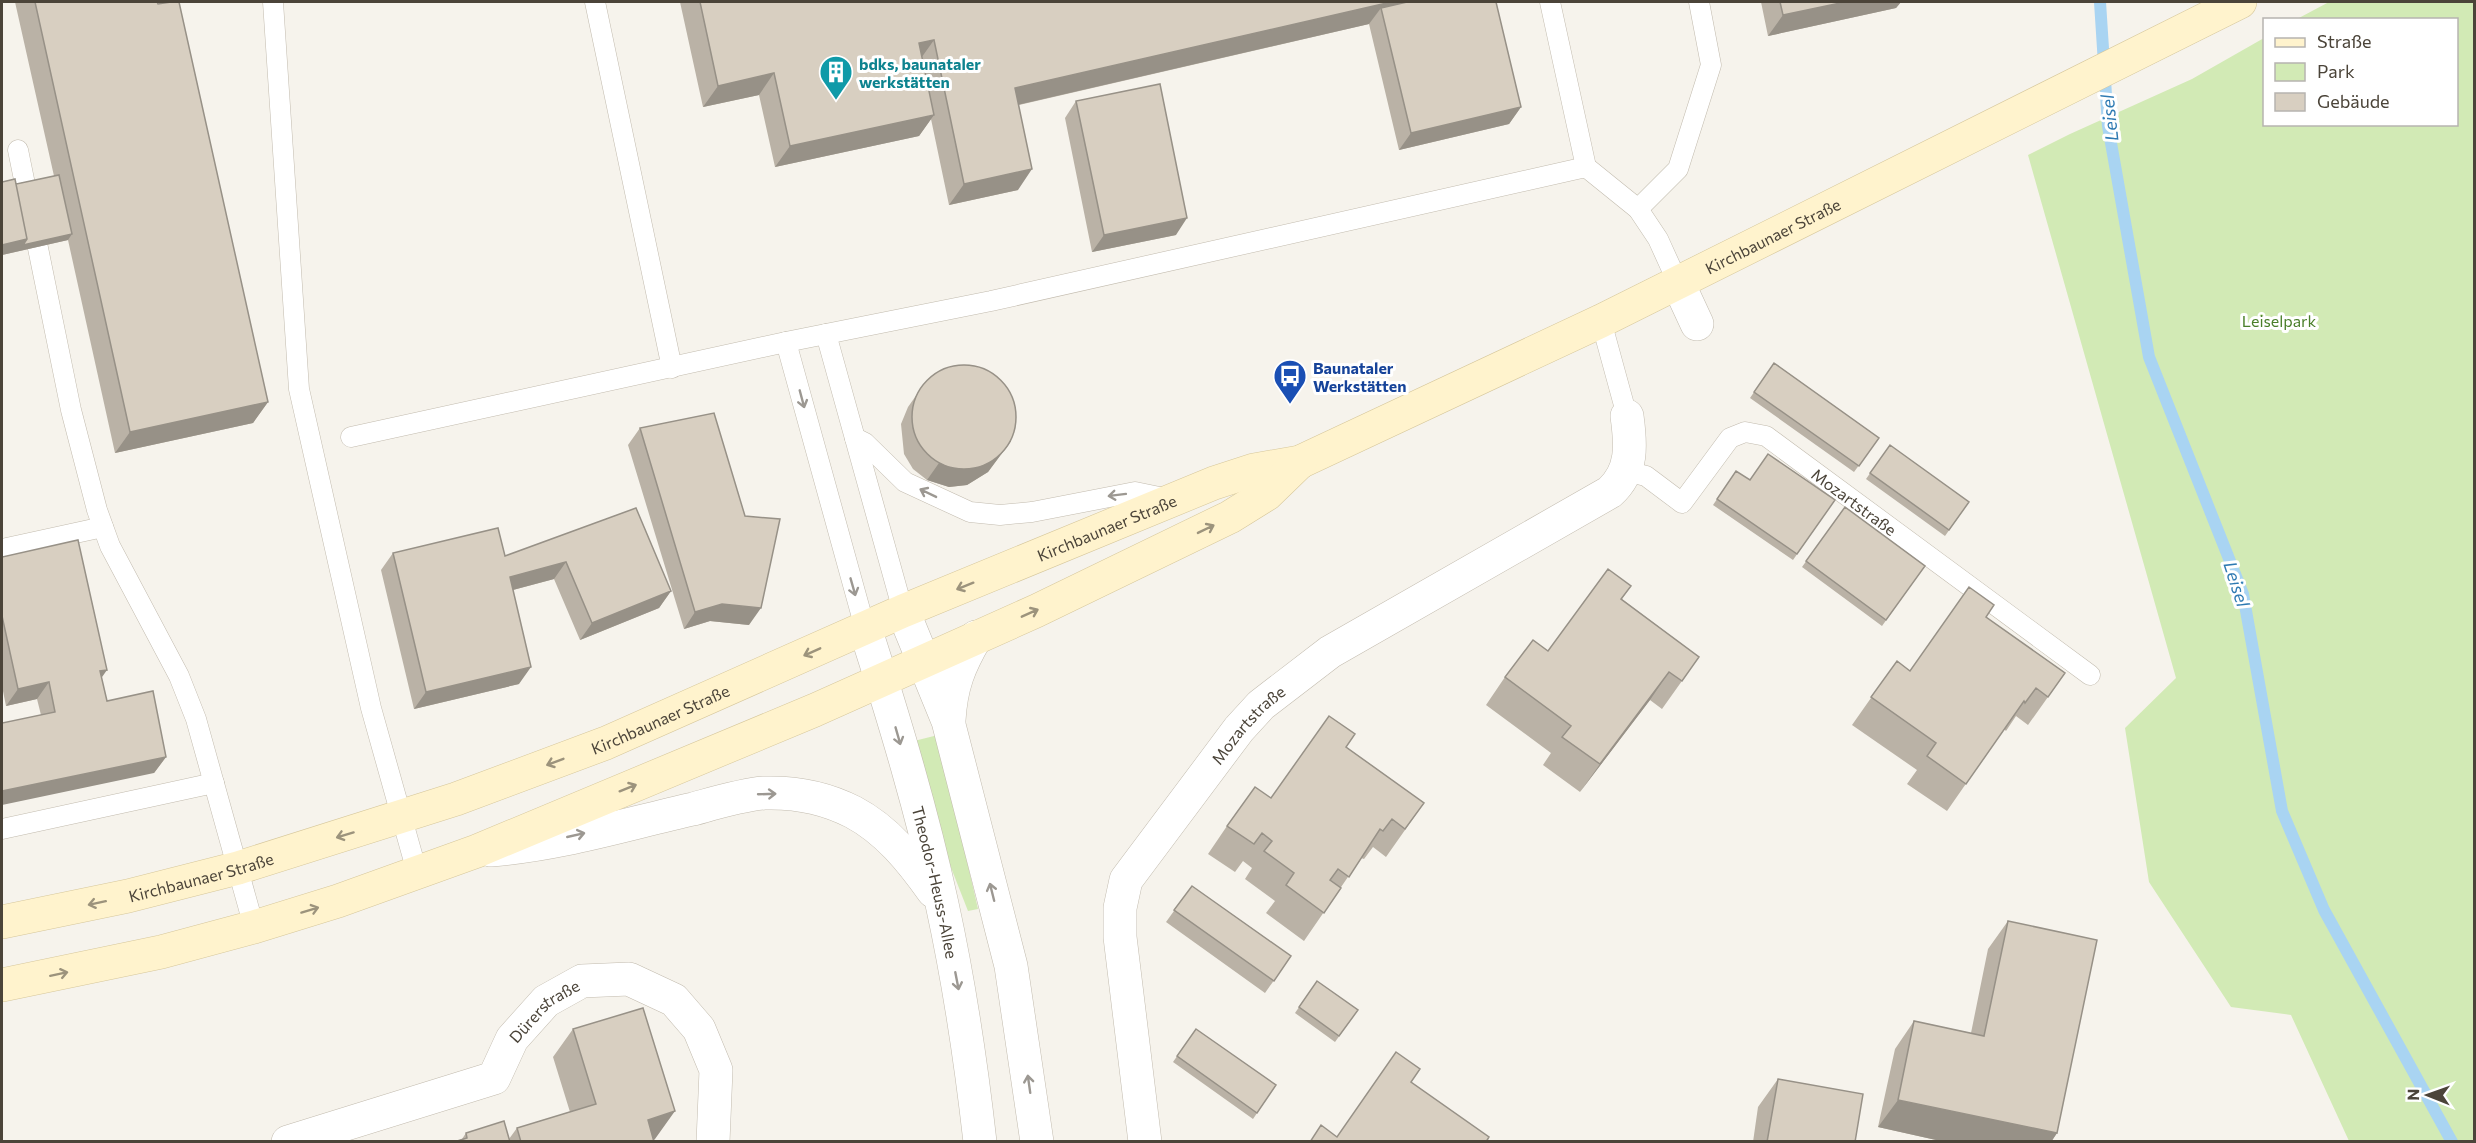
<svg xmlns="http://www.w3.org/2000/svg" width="2476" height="1143" font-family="Commissioner,sans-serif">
<rect width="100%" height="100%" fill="#f6f3ec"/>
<path fill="#d2eab5" d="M2329 2H2474V1141H2349L2291 1015 2231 1007 2149 882 2125 728 2176 678 2028 155 2070 134 2192 79 2264 38V124H2456V20L2297 19Z
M938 735 978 909 968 911 932 819 910 742Z"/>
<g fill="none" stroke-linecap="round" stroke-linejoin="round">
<path stroke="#a9d4f2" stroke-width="12" d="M2100 2 2108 126 2149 357 2243 594 2282 811 2324 910 2452 1142"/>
<g stroke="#c2bbae" stroke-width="21">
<g id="lane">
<path d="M273 2 299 389 371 708 417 872"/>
<path d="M595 2 672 368"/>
<path d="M1550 2 1586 167"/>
<path d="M18 150 71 410 97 510 110 546 179 676 196 719 254 927"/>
<path d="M1638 209 1678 169 1711 65 1699 2"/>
<path d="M1601 321 1627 416"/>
<path d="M826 334 903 611"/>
<path d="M786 342 865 628"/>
<path d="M351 437 786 342 991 301 1586 167 1638 209 1658 239 1678 283"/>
<path d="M855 438 865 443 905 482 970 512 1000 515 1032 512 1135 492 1169 499"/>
<path id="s1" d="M1626 471 1646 476 1682 503 1730 438 1745 432 1766 436 2090 675"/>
<path d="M2 549 103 527"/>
<path d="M2 829 214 783"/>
</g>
</g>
<g stroke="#c2bbae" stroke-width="34">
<g id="street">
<path d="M1678 283 1697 324"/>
<path d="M903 611 948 721 1011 966 1037 1142"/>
<path id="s2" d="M865 628C894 719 922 811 942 904 959 982 971 1062 980 1142"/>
<path d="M949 720C951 686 959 666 976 637"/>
<path d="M491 850C559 845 626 824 693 809 715 803 741 795 764 793 794 792 826 798 853 812 887 830 911 860 933 891"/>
<path id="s3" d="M288 1142 494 1078 512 1039 546 1001 582 981 629 979 674 1000 699 1029 716 1070 713 1142"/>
<path id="s4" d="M1145 1142 1120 937V908L1126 880 1239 729 1261 705 1330 652 1610 492C1633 471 1631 445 1627 416"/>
</g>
</g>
<g stroke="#d6c79b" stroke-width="34">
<g id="secondary">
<path id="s5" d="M2 922 128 896 238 868 456 799 606 743 903 611 1214 483 1254 470 1300 462 1601 321 2240 2"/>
<path d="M2 985 161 952 254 927 338 901 477 851 815 710 1036 611 1230 517 1267 494 1300 462"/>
</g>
</g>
<use href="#lane" stroke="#fff" stroke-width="20"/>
<use href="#street" stroke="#fff" stroke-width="33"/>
<use href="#secondary" stroke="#fff3cd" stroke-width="33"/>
</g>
<path fill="#bab2a6" d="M15 2H157L268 402 253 423 115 453 68 240 2 255 16 184 54 176Z
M680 2H1496L1521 107 1509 124 1399 150 1369 24 1019 105 1018 190 949 205 931 119 919 136 775 167 759 95 703 107Z
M1761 2H1901L1896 8 1768 36Z
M1076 101 1176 235 1092 252 1065 118Z
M1774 363 1879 438 1854 472 1750 398Z
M920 390 1011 441 988 472 967 485 949 487 927 480 913 469 904 454 901 424 908 407Z
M640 428 749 625 710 621 684 629 628 445Z
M1890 445 1969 502 1945 536 1866 479Z
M1736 471 1750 480 1835 500 1793 560 1713 505Z
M1845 507 1925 566 1882 626 1802 567Z
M636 508 671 591 659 608 580 640 554 579 513 590 519 684 414 709 381 570 393 553 505 556Z
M2 557 101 677 107 701 166 757 154 773 41 715 37 699 6 706 2 686Z
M1631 586 1622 599 1699 657 1662 709 1650 700 1580 792 1543 765 1551 753 1486 705 1505 677 1548 651Z
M1986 617 2065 673 2028 725 2016 716 2006 731 2004 729 1947 811 1907 784 1917 770 1852 725 1897 661 1910 671Z
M1346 747 1424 803 1386 857 1373 847 1364 859 1361 858 1304 941 1266 913 1275 901 1245 879 1252 868 1243 861 1235 872 1208 854 1227 826 1271 798Z
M1192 886 1291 956 1265 993 1166 922Z
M2008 921 2057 1133 2051 1142H1945L1878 1127 1895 1049 1914 1021 1971 1033 1988 949Z
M1317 981 1358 1010 1335 1042 1295 1013Z
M573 1029 655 1139 654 1140V1142H454L462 1139 466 1133 509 1139 517 1128 570 1112 553 1057Z
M1196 1029 1276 1085 1253 1119 1173 1062Z
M1778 1079 1855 1142H1753L1758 1107Z"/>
<path fill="#979187" d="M1391 2H1469L1381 8 1369 24 1000 109 1015 88Z
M1845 2H1901L1896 8 1768 36 1783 15Z
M934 40 919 61V43Z
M774 73 759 95 703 107 718 86Z
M1521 107 1509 124 1399 150 1411 133Z
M934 115 919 136 775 167 790 146Z
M1032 169 1018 190 949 205 964 184Z
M1187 218 1176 235 1092 252 1104 235Z
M72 234 68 240 2 255V245L27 239Z
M268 402 253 423 115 453 130 432Z
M1011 441 988 472 967 485 949 487 927 480 939 463Z
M566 562 554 579 498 594 510 577Z
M671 591 659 608 580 640 592 623Z
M722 604 761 608 749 625 710 621 684 629 695 612Z
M531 667 519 684 414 709 426 692Z
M107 670 95 687 100 671Z
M1669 672 1650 700 1580 792 1600 764Z
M49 682 37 699 6 706 18 689Z
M166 757 154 773 2 805V791Z
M1898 1100 2057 1133 2051 1142H1945L1878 1127Z
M675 1111 655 1139 648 1142V1120Z"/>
<path fill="#d8cfc1" stroke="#979187" stroke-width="1.5" d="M35 2H157L158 4 171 2H179L268 402 130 432Z
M700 2H1391L1015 88 1032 169 964 184 934 40 919 43 934 115 790 146 774 73 718 86Z
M1407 2H1496L1521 107 1411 133 1381 8Z
M1780 2H1845L1783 15Z
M1160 84 1187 218 1104 235 1076 101Z
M59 175 72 234 23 245 27 239 16 184Z
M15 179 27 239 2 245V182Z
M1774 363 1879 438 1859 466 1754 392Z
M912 417a52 52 0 1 1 104 0a52 52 0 1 1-104 0Z
M714 413 745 516 780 519 761 608 722 604 695 612 640 428Z
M1890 445 1969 502 1949 530 1870 473Z
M1768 454 1835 500 1797 554 1717 499 1736 471 1750 480Z
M1845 507 1925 566 1886 620 1806 561Z
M636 508 671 591 592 623 566 562 510 577 531 667 426 692 393 553 498 528 505 556Z
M78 540 107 670 100 671 107 701 153 691 166 757 2 791V723L55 712 49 682 18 689 2 616V557Z
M1608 569 1631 586 1621 599 1699 657 1682 681 1669 672 1600 764 1562 737 1571 726 1505 677 1533 640 1548 651Z
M1969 587 1994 605 1986 617 2065 673 2048 697 2036 688 2025 703 2024 701 1966 784 1927 756 1936 743 1871 697 1897 661 1910 671Z
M1329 716 1355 734 1346 747 1424 803 1405 829 1392 819 1383 831 1380 829 1349 877 1338 869 1330 880 1341 888 1324 913 1286 885 1294 873 1264 851 1272 841 1262 833 1254 844 1227 826 1255 787 1271 798Z
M1192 886 1291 956 1274 981 1174 910Z
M2008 921 2097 940 2057 1133 1898 1100 1914 1021 1984 1036Z
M1317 981 1358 1010 1339 1036 1299 1007Z
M643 1008 675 1111 648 1120 654 1142H521L517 1128 596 1104 573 1029Z
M1196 1029 1276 1085 1257 1113 1177 1056Z
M1396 1052 1420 1069 1411 1082 1489 1137 1486 1142H1310L1321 1125 1337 1137Z
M1778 1079 1863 1094 1855 1142H1767Z
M504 1121 510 1142H454L467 1138 466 1133Z"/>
<defs><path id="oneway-shaft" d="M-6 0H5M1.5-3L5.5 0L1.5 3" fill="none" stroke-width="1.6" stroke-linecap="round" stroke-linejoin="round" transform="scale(1.5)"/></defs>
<g stroke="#9c9892">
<use href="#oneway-shaft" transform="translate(802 399) rotate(75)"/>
<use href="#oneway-shaft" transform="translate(928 493) rotate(-154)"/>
<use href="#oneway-shaft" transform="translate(1117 495) rotate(173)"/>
<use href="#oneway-shaft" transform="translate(853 587) rotate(74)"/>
<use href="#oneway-shaft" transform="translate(898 736) rotate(74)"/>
<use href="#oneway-shaft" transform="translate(767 794) rotate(-2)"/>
<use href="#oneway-shaft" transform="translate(576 835) rotate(-13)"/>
<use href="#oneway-shaft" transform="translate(992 892) rotate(-104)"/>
<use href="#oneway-shaft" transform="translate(957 981) rotate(79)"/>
<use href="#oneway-shaft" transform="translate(1029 1084) rotate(-98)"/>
</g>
<g stroke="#9c937c">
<use href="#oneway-shaft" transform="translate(1206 529) rotate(-26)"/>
<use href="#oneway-shaft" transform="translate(965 586) rotate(158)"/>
<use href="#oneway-shaft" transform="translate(1030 613) rotate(-24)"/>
<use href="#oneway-shaft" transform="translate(812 652) rotate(156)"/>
<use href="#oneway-shaft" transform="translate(555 762) rotate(159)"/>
<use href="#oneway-shaft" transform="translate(628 788) rotate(-22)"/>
<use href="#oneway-shaft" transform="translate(345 835) rotate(163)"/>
<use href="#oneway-shaft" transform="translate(97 903) rotate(168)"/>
<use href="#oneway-shaft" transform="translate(310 910) rotate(-17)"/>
<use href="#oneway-shaft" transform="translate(59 974) rotate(-12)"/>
</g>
<defs>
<g id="building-pin" transform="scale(1.725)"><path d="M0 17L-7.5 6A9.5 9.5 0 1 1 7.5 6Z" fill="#0f9aa8" stroke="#fff"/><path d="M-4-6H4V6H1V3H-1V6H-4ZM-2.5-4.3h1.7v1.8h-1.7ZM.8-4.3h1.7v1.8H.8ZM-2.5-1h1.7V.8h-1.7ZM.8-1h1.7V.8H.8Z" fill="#fff"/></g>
<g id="bus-pin" transform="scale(1.725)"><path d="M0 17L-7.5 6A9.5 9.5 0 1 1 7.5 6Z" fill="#1a4fb4" stroke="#fff"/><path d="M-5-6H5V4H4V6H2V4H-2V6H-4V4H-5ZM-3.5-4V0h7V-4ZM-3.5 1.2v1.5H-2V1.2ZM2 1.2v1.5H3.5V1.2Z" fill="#fff"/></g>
</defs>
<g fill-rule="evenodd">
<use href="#building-pin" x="836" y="72"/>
<use href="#bus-pin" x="1290" y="376"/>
</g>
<g text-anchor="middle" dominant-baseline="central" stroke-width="6" stroke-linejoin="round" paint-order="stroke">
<g font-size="16" font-weight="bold" fill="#0d838f" stroke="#fff" text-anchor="start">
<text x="859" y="63">bdks, baunataler<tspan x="859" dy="18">werkstätten</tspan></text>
</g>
<g font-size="16" fill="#4b4439" stroke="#fff">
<text stroke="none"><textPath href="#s5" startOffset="1905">Kirchbaunaer Straße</textPath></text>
<text stroke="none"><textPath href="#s1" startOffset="294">Mozartstraße</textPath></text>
<text stroke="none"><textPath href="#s5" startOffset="1176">Kirchbaunaer Straße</textPath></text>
<text stroke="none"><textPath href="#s5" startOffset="690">Kirchbaunaer Straße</textPath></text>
<text stroke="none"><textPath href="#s4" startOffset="462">Mozartstraße</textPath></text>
<text stroke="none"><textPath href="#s5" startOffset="204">Kirchbaunaer Straße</textPath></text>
<text stroke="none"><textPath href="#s2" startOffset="264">Theodor-Heuss-Allee</textPath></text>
<text stroke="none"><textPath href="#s3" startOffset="302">Dürerstraße</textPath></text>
</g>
<g font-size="16" fill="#4a7f2a" stroke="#fff">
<text x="2279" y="320">Leiselpark</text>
</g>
<g font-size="16" font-weight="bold" fill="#164399" stroke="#fff" text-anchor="start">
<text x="1313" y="367">Baunataler<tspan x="1313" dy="18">Werkstätten</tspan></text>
</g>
<g font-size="18" font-style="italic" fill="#2e7ab2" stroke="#fff">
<text transform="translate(2109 118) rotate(-96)">Leisel</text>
<text transform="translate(2237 584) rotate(72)">Leisel</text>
</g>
</g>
<rect width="2476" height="1143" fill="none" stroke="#4b4439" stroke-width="6"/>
<rect x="2263" y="18" width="195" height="108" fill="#ffffff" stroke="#b7b4b0" stroke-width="1.5"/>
<rect x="2275" y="38" width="30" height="9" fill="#fff3cd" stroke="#b7b4b0" stroke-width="1.5"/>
<text x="2317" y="48" font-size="18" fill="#4b4439">Straße</text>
<rect x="2275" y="63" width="30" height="18" fill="#d2eab5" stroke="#b7b4b0" stroke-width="1.5"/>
<text x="2317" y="78" font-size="18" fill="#4b4439">Park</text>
<rect x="2275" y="93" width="30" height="18" fill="#d8cfc1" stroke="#b7b4b0" stroke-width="1.5"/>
<text x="2317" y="108" font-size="18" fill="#4b4439">Gebäude</text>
<g transform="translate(2428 1095) rotate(271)" stroke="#ffffff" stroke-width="4.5" paint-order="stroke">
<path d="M0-4.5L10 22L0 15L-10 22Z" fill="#4b4439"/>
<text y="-9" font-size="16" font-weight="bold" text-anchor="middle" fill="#4b4439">N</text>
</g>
</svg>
